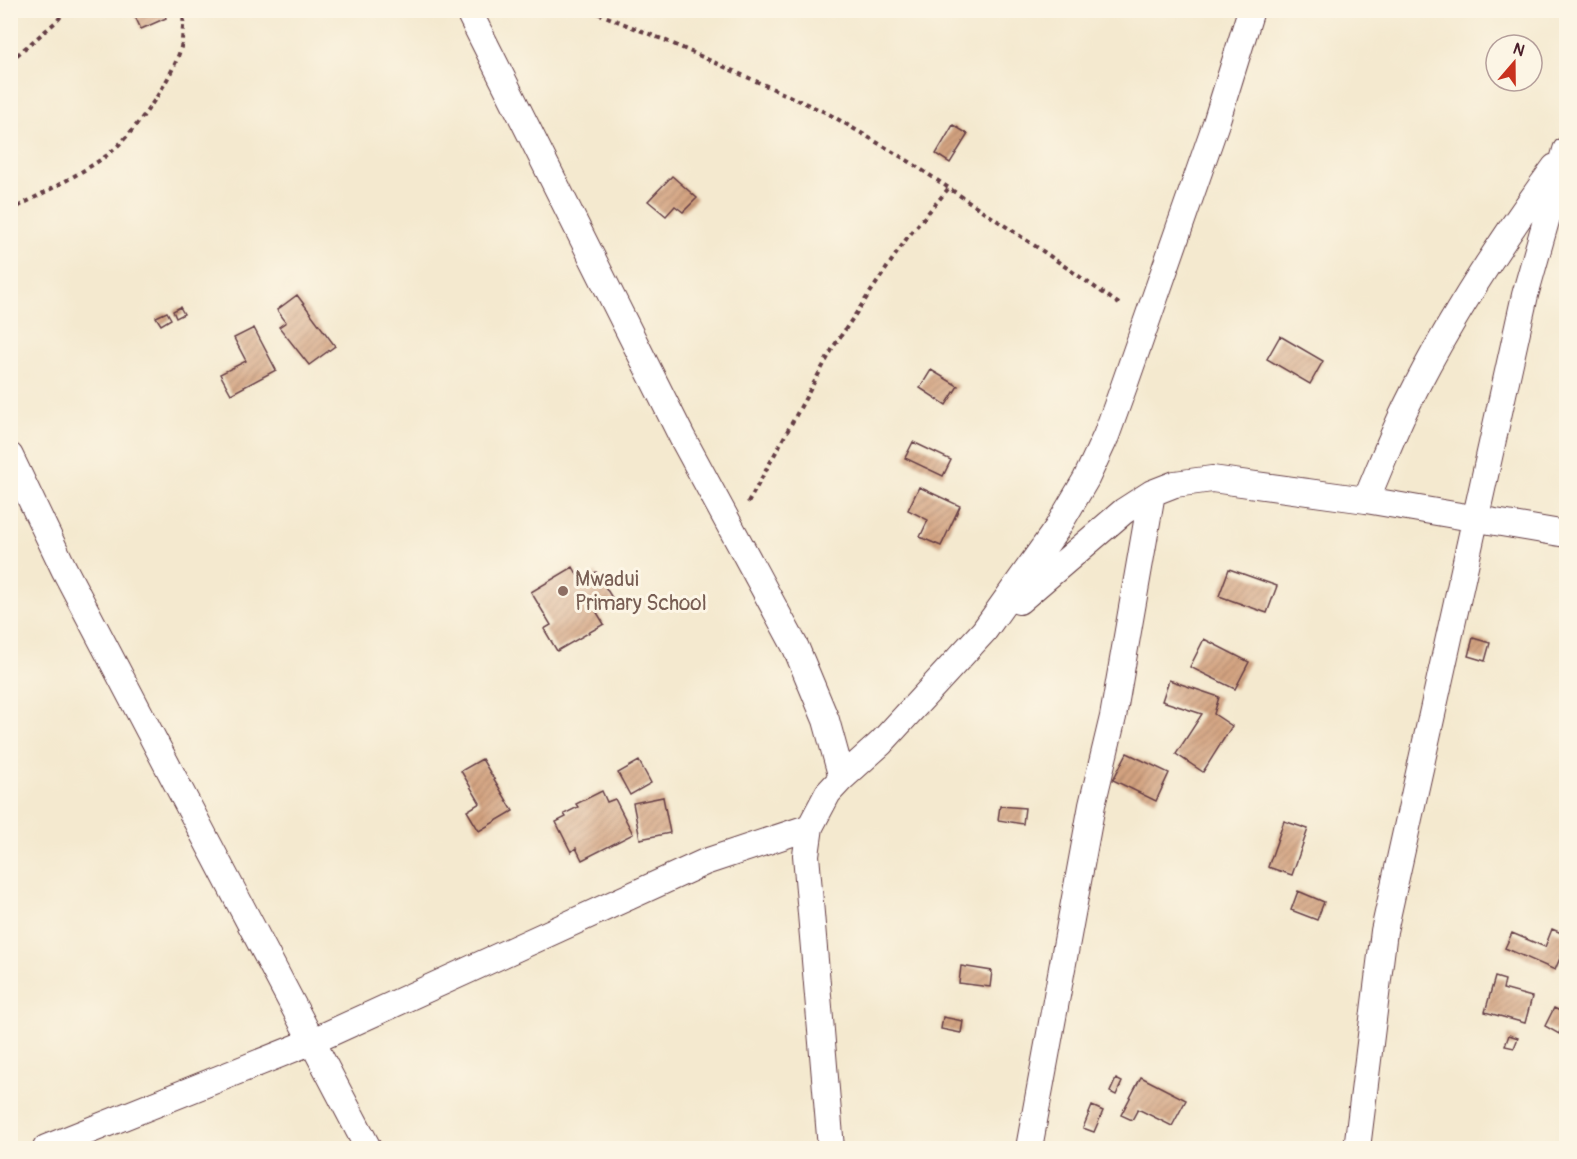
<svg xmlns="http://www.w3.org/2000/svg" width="1577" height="1159" font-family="Pangolin,sans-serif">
<defs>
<pattern id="building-hatch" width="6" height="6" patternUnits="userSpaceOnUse" patternTransform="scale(1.5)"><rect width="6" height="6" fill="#d3a380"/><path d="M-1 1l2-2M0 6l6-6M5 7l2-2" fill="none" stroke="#ad8469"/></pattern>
</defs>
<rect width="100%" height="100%" fill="#fcf5e5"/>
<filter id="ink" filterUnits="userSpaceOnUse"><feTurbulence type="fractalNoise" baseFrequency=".0167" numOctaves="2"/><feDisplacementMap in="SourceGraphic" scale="12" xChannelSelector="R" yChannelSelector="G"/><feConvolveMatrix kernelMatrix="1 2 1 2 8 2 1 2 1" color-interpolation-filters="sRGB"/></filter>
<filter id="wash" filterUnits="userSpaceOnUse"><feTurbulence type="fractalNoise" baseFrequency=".008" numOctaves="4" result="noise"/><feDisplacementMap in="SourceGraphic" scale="24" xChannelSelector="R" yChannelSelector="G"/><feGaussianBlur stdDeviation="1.35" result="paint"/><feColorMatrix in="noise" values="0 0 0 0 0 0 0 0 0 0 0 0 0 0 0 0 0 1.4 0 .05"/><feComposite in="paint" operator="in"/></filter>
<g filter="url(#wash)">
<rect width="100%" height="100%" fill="#f4e9cf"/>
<g id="blocks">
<path fill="url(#building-hatch)" d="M132 10H163L166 18 141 29Z
M953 125 968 134 950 163 936 154Z
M672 176 697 198 683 212 675 206 666 216 648 201Z
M297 295 335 346 309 365 279 327 286 322 277 310Z
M180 307 184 314 176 318 173 311Z
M167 312 171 319 161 325 156 317Z
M254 328 276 370 231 394 220 374 246 361 234 338Z
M1280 336 1323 361 1310 384 1267 359Z
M931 370 958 386 946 405 920 388Z
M913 442 951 460 943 476 905 458Z
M919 487 960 506 941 546 920 537 928 520 908 510Z
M573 567 581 581 596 572 614 601 596 611 604 624 557 651 544 629 551 625 531 592Z
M1229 569 1277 586 1267 613 1219 596Z
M1473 638 1490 643 1485 661 1468 656Z
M1204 639 1249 662 1235 689 1190 667Z
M1169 680 1219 697 1214 714 1232 726 1203 772 1176 754 1202 714 1162 701Z
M1127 753 1169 773 1156 801 1113 780Z
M482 759 513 811 479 831 467 811 480 803 461 771Z
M639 761 651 783 630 795 618 773Z
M602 791 607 802 615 799 633 834 582 860 576 848 571 852 556 822 566 817 564 814 578 807 576 804Z
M663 797 670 833 640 839 633 803Z
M1000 806 1025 808 1023 824 998 820Z
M1284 821 1308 829 1292 875 1268 867Z
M1298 891 1324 902 1317 920 1291 910Z
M1552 929 1566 935V944L1555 970 1505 948 1512 933 1545 947Z
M961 966 992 971 990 987 959 983Z
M1495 977 1505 980 1503 989 1532 997 1525 1023 1485 1012Z
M1554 1008 1566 1014 1559 1034 1545 1026Z
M943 1017 963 1021 961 1033 941 1029Z
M1509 1035 1518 1038 1514 1048 1505 1046Z
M1141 1077 1186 1100 1172 1126 1138 1109 1132 1120 1121 1115Z
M1116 1079 1122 1082 1116 1095 1110 1092Z
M1092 1106 1103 1111 1094 1132 1083 1128Z"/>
</g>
</g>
<g filter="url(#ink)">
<use href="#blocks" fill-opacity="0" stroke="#643d44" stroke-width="1.5"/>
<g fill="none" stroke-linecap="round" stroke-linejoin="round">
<g stroke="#643d44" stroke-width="28">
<path id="minor" d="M468 10 683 439 796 648 826 720 842 778
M10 456 64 569 368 1148
M1366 500C1380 468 1392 435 1408 403 1449 320 1500 242 1555 167
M1019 601 1124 511 1152 493 1175 484 1212 479 1366 500 1566 534
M46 1148 313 1041 705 862 810 827
M831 1148 806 855 810 827 828 793 842 778 881 743 984 631 1056 530 1086 479 1106 436 1124 386 1216 123 1251 10
M1029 1148 1092 805 1113 717 1152 493
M1357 1148 1384 931 1525 295 1566 150"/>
</g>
<path stroke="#643d44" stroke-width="4" stroke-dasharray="4.5 4.5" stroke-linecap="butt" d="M590 10 669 42 829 114 910 162 1044 252 1122 306
M10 61 57 21 66 10
M10 211C42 193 76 177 106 156 132 137 173 79 181 47 183 35 183 23 184 10
M748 503 834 346 907 238 948 189"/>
<use href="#minor" stroke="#fff" stroke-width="26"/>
</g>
</g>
<circle fill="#8d6e63" stroke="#fcf5e5" stroke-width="2" cx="563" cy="591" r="6"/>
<g text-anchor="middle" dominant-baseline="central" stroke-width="6" stroke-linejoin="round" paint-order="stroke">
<g font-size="21" fill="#785e54" stroke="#fcf5e5" text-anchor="start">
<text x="575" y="579">Mwadui<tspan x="575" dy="24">Primary School</tspan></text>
</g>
</g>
<rect width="1577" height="1159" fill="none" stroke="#fcf5e5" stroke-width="36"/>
<g transform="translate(1514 63) rotate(20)"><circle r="28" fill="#fcf5e5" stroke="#b59f9b" stroke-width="1.5"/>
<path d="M0-4.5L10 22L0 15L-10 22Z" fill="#c8321e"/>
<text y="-9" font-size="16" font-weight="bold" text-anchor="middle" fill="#4a1f2b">N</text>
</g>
</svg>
